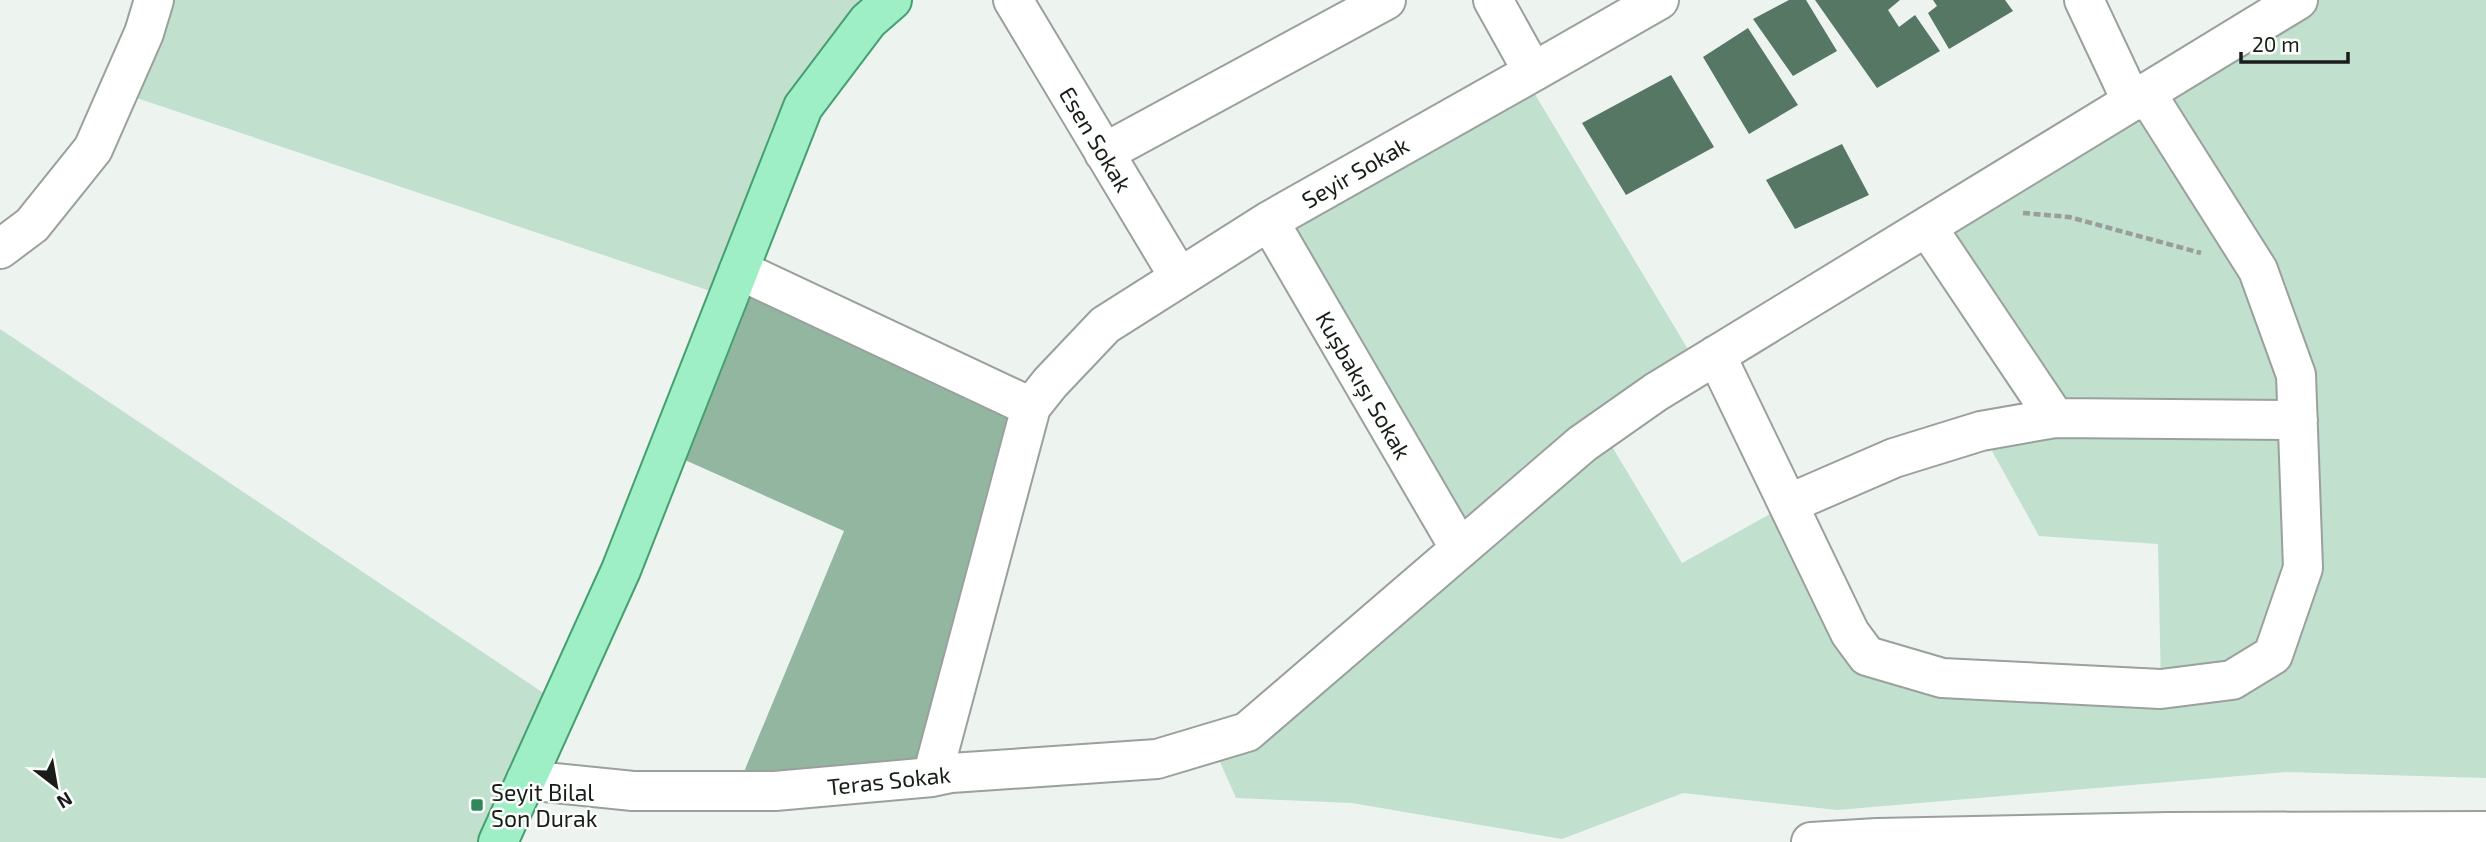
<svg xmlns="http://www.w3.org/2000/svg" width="2486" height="842" font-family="'Exo 2',sans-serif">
<rect width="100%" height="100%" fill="#edf3ef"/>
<path fill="#c1e0cd" d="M154 0H892L868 21 728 297 119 92Z
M2298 0H2486V778L2286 772 1837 810 1683 793 1562 839 1352 803 1236 798 1212 744 1460 548 1269 221 1524 76 1698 366 1602 430 1682 563 1788 504 1867 656 2161 689 2158 544 2039 536 1981 431 2055 418 1927 227Z
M0 329 560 704 498 842H0Z"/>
<path fill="#93b6a0" d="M739 270 1031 407 932 777 736 791 844 531 667 452Z"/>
<path fill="#567763" d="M1789 0H1806L1837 51 1793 76 1753 19Z
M1815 0H1900L1888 10 1899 27 1915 15 1940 51 1877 88Z
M1933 0H2005L2013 11 1949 49 1928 13 1937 6Z
M1748 28 1798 105 1749 134 1703 57Z
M1671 75 1714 147 1626 195 1582 123Z
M1842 144 1869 195 1795 229 1766 180Z"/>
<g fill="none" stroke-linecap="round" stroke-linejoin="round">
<g stroke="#9aa09c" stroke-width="42">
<path id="minor" d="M1013 0 1179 277
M1493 0 1533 72 1659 0
M2084 0 2132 102
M1104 153 1386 0
M1269 221 1460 549
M1927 227 2055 418
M0 249 32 225 93 149 144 33 154 0
M739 270 1031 407
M1716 355 1850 633 1867 656 1942 678 2161 689 2232 680 2273 655 2303 568 2296 375 2258 270 2146 93
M1788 504 1894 458 1981 431 2055 418 2298 420
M932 777 1031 407 1050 383 1105 325 1269 221 1533 72
M526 780 633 791H775L932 777 951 773 1157 759 1247 732 1582 444 1656 392 2298 0
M1811 842 1877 838 2168 832 2486 831"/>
</g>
<g stroke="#469f71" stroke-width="42">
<path id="major" d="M498 842 621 570 803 107 868 21 892 0"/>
</g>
<path stroke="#9a9e9b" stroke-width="4.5" stroke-dasharray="7 3.5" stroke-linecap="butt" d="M2023 213 2069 217 2201 253"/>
<use href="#minor" stroke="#fff" stroke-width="38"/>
<use href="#major" stroke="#9eefc6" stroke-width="38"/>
</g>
<rect fill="#30875b" stroke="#fdfffd" stroke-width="2.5" x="470" y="798" width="14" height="14" rx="3.5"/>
<g text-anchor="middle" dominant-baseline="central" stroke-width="5" stroke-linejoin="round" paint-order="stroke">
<g font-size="23" fill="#1a1c1b" stroke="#fdfffd">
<text transform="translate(1096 139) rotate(59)">Esen Sokak</text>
<text transform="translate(1355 172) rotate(-30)">Seyir Sokak</text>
<text transform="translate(1364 385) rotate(60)">Kuşbakışı Sokak</text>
<text transform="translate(889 780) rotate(-6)">Teras Sokak</text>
</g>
<g font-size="23" fill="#1a1c1b" stroke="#fdfffd" text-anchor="start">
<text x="491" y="792">Seyit Bilal<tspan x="491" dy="26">Son Durak</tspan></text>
</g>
</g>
<g transform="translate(56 786) rotate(149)" stroke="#fdfffd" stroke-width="5" paint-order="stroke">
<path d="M0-5L12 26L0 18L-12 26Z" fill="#1a1c1b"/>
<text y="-10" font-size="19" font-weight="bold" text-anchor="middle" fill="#1a1c1b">N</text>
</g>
<path d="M2241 52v10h107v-10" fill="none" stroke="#1a1c1b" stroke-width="3.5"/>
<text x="2252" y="52" font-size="21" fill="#1a1c1b" stroke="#fdfffd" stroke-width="5" paint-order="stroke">20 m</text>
</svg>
